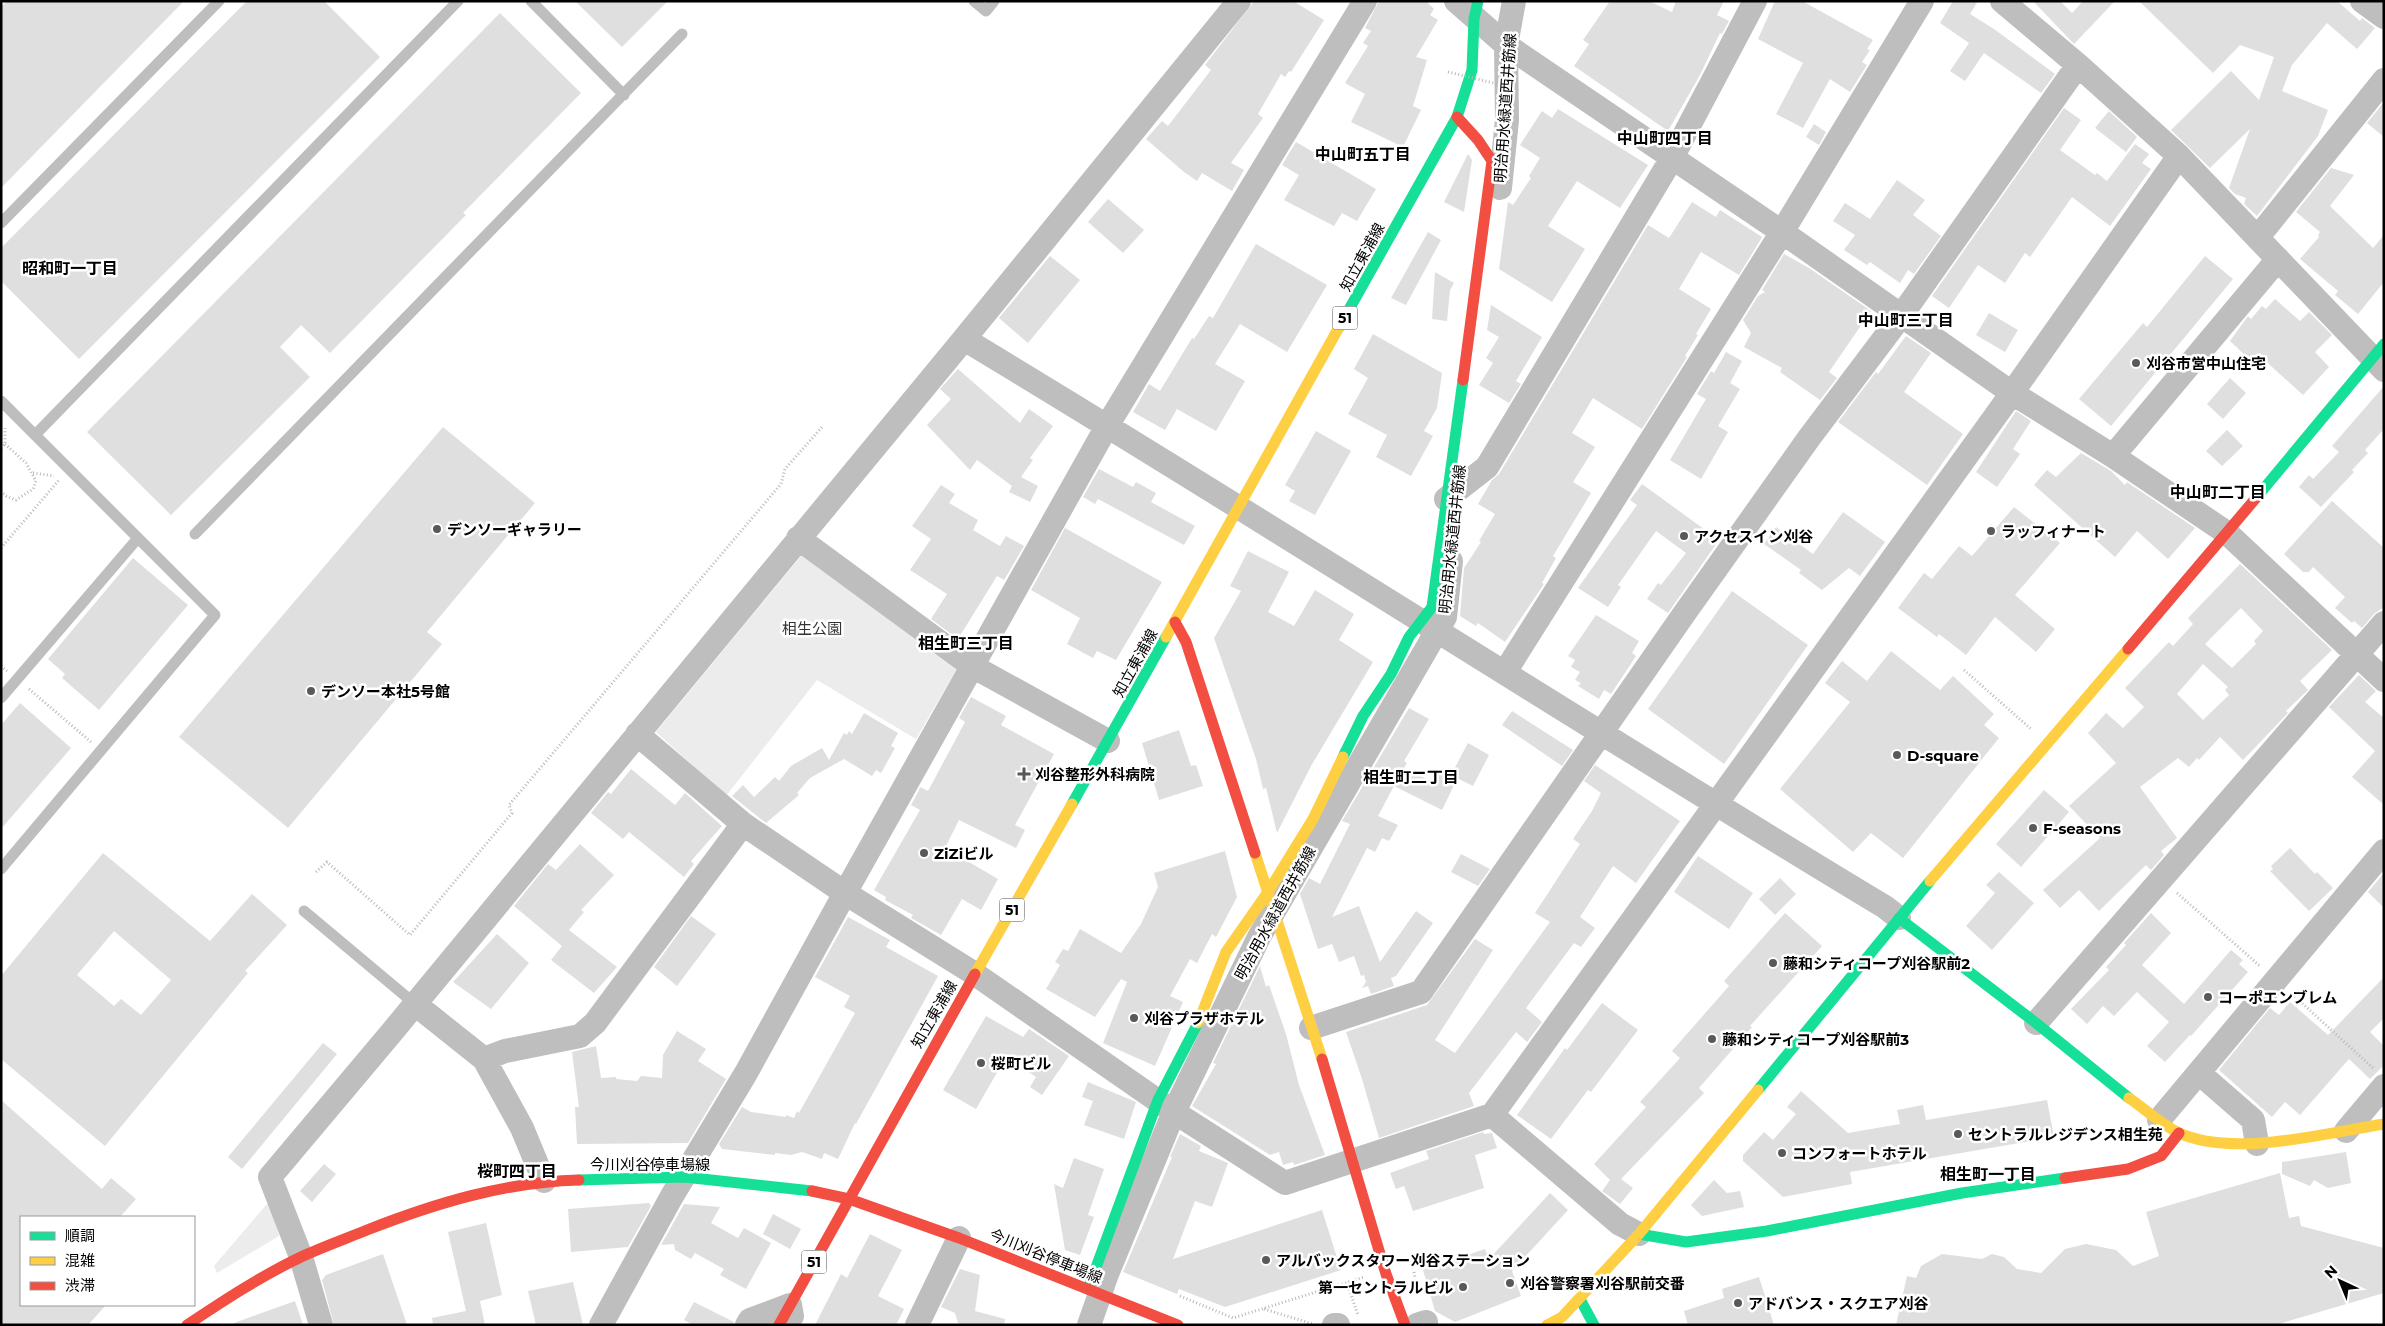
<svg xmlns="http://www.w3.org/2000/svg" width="2385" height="1326" font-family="Montserrat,'Noto Sans JP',sans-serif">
<rect width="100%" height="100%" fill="#fff"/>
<path fill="#ececec" d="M802 555 956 670 916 739 817 680 726 796 656 732Z
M272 1204 279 1236 217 1273 214 1266 266 1205Z"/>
<path fill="#dfdfdf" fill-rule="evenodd" d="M7 1H184L1 188V7Z
M247 1H324L380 57 79 359 1 281V248Z
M575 1H668L622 47Z
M1254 1H1293L1324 20 1291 72 1289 71 1285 77 1281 74 1258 114 1263 118 1231 163 1244 170 1232 191 1202 173 1197 181 1184 172 1146 139 1162 121 1168 126 1211 70 1205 65Z
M1379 1H1426L1434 9 1430 15 1438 20 1416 57 1427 60 1413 106 1421 110 1403 147 1351 122 1365 94 1345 83 1368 46 1363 43 1371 31 1365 28Z
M1610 1H1649L1672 12 1676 1H1724L1717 15 1729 21 1722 34 1720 33 1700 75 1668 131 1574 66 1589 44 1583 40Z
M1775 1H1802L1873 40 1867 49 1870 50 1862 62 1867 65 1850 92 1830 79 1803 128 1776 114 1803 63 1758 39Z
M1953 1H1978L1970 14 1994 29 2055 74 2041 93 1984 53 1965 81 1950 71 1969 43 1940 23Z
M2033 1H2060L2072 13 2083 1H2115L2074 44Z
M2139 1H2337L2360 21 2362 18 2375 28 2357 49 2327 23 2292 65 2282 91 2328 110 2318 136 2257 216 2244 204 2246 198 2235 194 2229 188 2250 129 2210 168 2171 130 2231 71 2259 100 2274 57 2240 45 2213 73Z
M500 13 581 93 463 213 466 215 330 353 301 325 280 347 310 377 171 515 87 432Z
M2384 102V137L2367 123Z
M2064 108 2081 120 2060 150 2095 175 2097 173 2107 181 2135 144 2149 154 2142 163 2151 169 2110 226 2072 197 2030 257 2025 253 2005 283 1978 265 1949 308 1932 296Z
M1558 109 1648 165 1620 208 1577 181 1548 226 1585 249 1552 302 1499 269 1508 202 1513 205 1531 178 1529 176 1540 158 1520 145 1542 111 1552 118Z
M2109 111 2137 137 2126 152 2095 128Z
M1814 124 1826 132 1819 145 1806 137Z
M1296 142 1376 189 1357 221 1342 213 1334 226 1284 200 1299 175 1282 165Z
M1468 154 1472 160 1464 212 1444 202Z
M2331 168 2354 175 2330 206 2373 248 2384 235V282L2358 314 2335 295 2338 291 2300 259 2319 237 2318 235 2320 232 2296 212Z
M1897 180 1925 200 1913 215 1941 236 1914 274 1908 270 1900 283 1870 262 1867 265 1844 250 1855 235 1833 221 1845 203 1870 219Z
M1108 199 1144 230 1123 253 1088 222Z
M1692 202 1716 217 1720 210 1762 237 1761 239 1739 275 1701 252 1679 289 1711 309 1696 334 1698 335 1685 356 1687 357 1642 429 1593 398 1572 433 1595 447 1573 482 1591 493 1553 556 1556 558 1542 583 1544 584 1505 642 1478 623 1476 626 1460 616 1464 568 1481 542 1479 541 1495 514 1478 504 1492 480 1499 474 1648 225 1669 238Z
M1428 232 1441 240 1406 305 1391 298Z
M1256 244 1327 285 1287 352 1240 324 1215 364 1245 381 1216 431 1177 409 1165 430 1133 412 1149 384 1160 391 1192 338 1194 339 1209 316 1213 318Z
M1784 254 1809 268 1871 311 1829 372 1837 378 1820 400 1780 372 1782 368 1744 347 1751 333 1743 320 1758 296 1765 292 1762 290Z
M1050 256 1080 280 1028 343 999 318Z
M2205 256 2233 279 2111 426 2079 399 2143 323 2147 327Z
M1435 272 1454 283 1450 290 1447 321 1432 319Z
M2275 299 2300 321 2309 312 2332 335 2315 352 2329 367 2303 395 2260 356 2253 363 2230 341 2248 316 2251 319 2262 306 2266 309Z
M1491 305 1542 337 1516 381 1521 384 1509 403 1479 385 1493 363 1486 358 1499 337 1487 330Z
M1989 313 2018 330 2005 352 1976 335Z
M1373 334 1442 373 1437 408 1424 431 1433 436 1411 476 1376 457 1387 435 1348 414 1368 378 1354 369Z
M1906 336 1931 353 1904 392 1963 434 1927 485 1838 422 1876 372 1878 374Z
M1726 352 1742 361 1730 383 1740 389 1718 426 1728 432 1701 479 1670 460 1706 399 1697 394 1711 371 1714 373Z
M958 369 1020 423 1029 409 1053 426 1030 458 1033 460 1021 477 1038 486 1030 502 1009 492 1012 486 977 460 970 470 927 425 951 399 940 389Z
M2230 378 2246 393 2223 419 2207 404Z
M2384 386V429L2365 450 2368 453 2352 470 2354 472 2321 507 2299 487 2309 475 2313 479 2339 452 2332 446Z
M2016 411 2031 421 2013 449 2020 454 1997 487 1976 472Z
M443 427 535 503 427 632 442 644 288 828 179 737Z
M2227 430 2243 446 2222 466 2206 451Z
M1316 431 1351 451 1315 515 1289 501 1295 491 1285 485Z
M2081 453 2111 471 2125 485 2127 482 2195 528 2168 559 2137 531 2115 557 2034 485 2047 470 2056 477Z
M1099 469 1133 487 1136 482 1156 493 1151 502 1195 526 1184 545 1098 499 1095 504 1083 497Z
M1642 484 1719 540 1668 613 1647 599 1658 583 1661 585 1686 553 1656 531 1618 585 1621 587 1608 607 1578 588 1637 505 1630 500Z
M941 485 955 494 949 503 978 520 973 530 1000 546 1006 536 1024 546 1006 577 1004 580 997 576 958 639 931 619 947 594 910 570 931 539 912 526Z
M2332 501 2384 548V607L2374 614 2362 628 2354 621 2352 623 2335 608 2345 597 2313 567 2309 572H2303L2284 554Z
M2014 507 2060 543 2015 595 2055 629 2036 652 1995 617 1966 655 1939 634 1937 637 1898 608 1924 573 1932 579 1959 546 1972 556Z
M1843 512 1885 542 1860 576 1849 568 1822 590 1799 573 1801 570 1764 544 1776 527 1813 554Z
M1065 528 1162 582 1116 660 1097 651 1093 658 1067 644 1080 618 1031 590Z
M1248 551 1289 572 1268 612 1294 626 1315 590 1354 614 1339 640 1373 662 1311 766 1277 833 1266 788 1263 789 1256 759 1214 638 1241 591 1230 586Z
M133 558 188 605 99 710 62 678 65 674 48 659Z
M2240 564 2332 650 2300 681 2308 690 2286 711 2288 713 2243 760 2220 737 2199 760 2197 758 2189 767 2178 758 2140 787 2177 838 2161 851 2164 855 2151 870 2146 865 2099 911 2079 890 2060 908 2043 890 2100 838 2069 806 2116 763 2088 733 2106 713 2123 728 2144 707 2125 688 2169 642 2173 646 2193 624 2188 618ZM2241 608 2263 631 2254 641 2256 644 2232 668 2205 644ZM2203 664 2228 687 2225 690 2229 695 2203 720 2177 694Z
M1732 591 1808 645 1724 764 1648 709Z
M1596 615 1639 641 1632 653 1636 656 1611 694 1604 690 1599 699 1578 686 1581 683 1575 680 1580 672 1571 667 1575 660 1568 656Z
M1891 651 1940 690 1953 676 1994 714 1984 725 1999 738 1903 858 1871 833 1853 852 1780 789 1850 702 1825 683 1842 661 1867 681Z
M2359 675 2376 691 2365 702 2384 718V805L2352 777 2375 751 2329 707Z
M971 697 1006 716 1001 725 1054 754 1015 825 1025 830 1016 848 959 820 945 848 998 879 981 910 962 899 941 935 911 918 913 915 885 900 886 897 874 890 920 810 911 805 918 792 920 787 928 791 965 722 959 718Z
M20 703 71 748 1 829V725Z
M1409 708 1429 719 1404 761 1407 763 1404 768 1433 782 1437 772 1456 781 1442 810 1394 786 1378 816 1398 825 1389 841 1382 838 1375 852 1367 848 1332 917 1359 906 1380 962 1416 911 1433 923 1396 976 1391 978 1394 986 1371 994 1368 986 1362 988 1366 982 1364 975 1361 976 1354 956 1339 962 1332 944 1318 949 1300 894 1309 878 1320 884 1350 824 1342 821Z
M1512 711 1573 750 1562 766 1502 725Z
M864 713 898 733 891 746 895 748 881 773 876 770 872 776 844 759 810 778 797 793 799 795 766 823 732 796 743 785 754 797 775 777 779 781 791 766 822 748 829 760 844 733 847 735 849 731 852 734Z
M1179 730 1191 766 1196 765 1203 786 1159 800 1142 743Z
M1468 743 1489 755 1473 786 1451 775Z
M1595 765 1680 821 1636 883 1613 866 1580 917 1595 928 1581 947 1574 943 1526 1008 1542 1022 1527 1042 1516 1032 1469 1093 1474 1106 1379 1138 1362 1079 1346 1032 1427 1005 1475 939 1493 950 1435 1040 1455 1053 1550 922 1535 913 1580 844 1573 839 1592 811 1601 793 1584 781Z
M631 769 675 805 685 793 722 826 691 861 694 864 684 877 629 832 623 839 591 813 608 792 611 794Z
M2044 790 2069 812 2021 867 1996 844Z
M580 844 614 875 581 910 584 912 569 930 617 967 594 993 551 960 562 946 514 906 548 864 556 870Z
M2290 848 2315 874 2317 872 2333 888 2309 911 2270 871 2273 869 2271 866Z
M1225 851 1237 897 1216 937 1212 934 1197 963 1190 959 1170 996 1183 1002 1155 1066 1103 1043 1127 982 1121 979 1095 1017 1046 989 1060 965 1055 962 1063 949 1068 951 1080 929 1121 953 1141 924 1158 887 1154 873Z
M103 853 210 941 252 894 287 925 245 971 248 973 105 1146 1 1059V976ZM114 931 171 980 141 1015 121 999 114 1006 77 975Z
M1461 854 1490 869 1478 886 1451 872Z
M1698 856 1753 893 1729 929 1674 892Z
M1999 872 2034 903 1992 950 1966 926 1995 893 1986 885Z
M2384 873V908L2368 892Z
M1780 878 1796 894 1775 915 1759 899Z
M1785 913 1822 946 1750 1026 1752 1027 1699 1088 1704 1093 1621 1179 1633 1188 1620 1204 1602 1191 1610 1180 1594 1164 1646 1107 1640 1102 1680 1058 1672 1051 1729 986 1724 981Z
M2151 913 2171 933 2142 965 2184 1004 2231 950 2243 960 2239 964 2248 972 2191 1036 2190 1035 2165 1062 2147 1046 2169 1022 2137 992 2114 1016 2103 1006 2087 1024 2071 1009 2109 970 2106 967 2126 945 2124 943Z
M691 916 716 934 677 986 654 967Z
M848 917 890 940 886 947 938 976 856 1124 855 1123 838 1159 824 1153 822 1159 802 1152 791 1155 775 1153V1155L722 1149 719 1144 742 1107 751 1112 786 1117V1115L794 1118 797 1111 799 1113 855 1013 844 1007 850 996 815 977Z
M497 934 529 963 491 1009 453 982Z
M1260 966 1266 987 1269 985 1286 1034 1299 1085 1325 1155 1294 1165 1293 1162 1283 1165 1279 1152 1270 1155 1192 1106 1216 1064 1213 1063Z
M2384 977V1018L2370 1032 2384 1046V1065L2370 1079 2349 1059 2300 1115 2285 1102 2272 1117 2219 1070 2270 1008 2279 1015 2290 1002 2328 1035Z
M1602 1003 1638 1030 1591 1092 1588 1090 1551 1139 1517 1115 1565 1048 1567 1050Z
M986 1016 1023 1037 1029 1029 1069 1056 1042 1095 1030 1087 1036 1077 1006 1057 976 1109 943 1090Z
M677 1031 706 1049 698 1061 726 1079 688 1143 577 1144 575 1107H579L572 1052 596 1046 601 1078 616 1077V1079L637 1081 641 1076 662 1078 663 1055Z
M323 1043 337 1054 242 1169 228 1157Z
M1088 1082 1136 1102 1124 1139 1084 1125 1093 1101 1082 1097Z
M1801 1091 1848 1133 1900 1124 1897 1110 1923 1105 1926 1120 2047 1100 2054 1137 1850 1172 1852 1184 1783 1197 1743 1161V1155L1764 1132 1773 1140 1796 1114 1787 1107Z
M1 1100 102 1189 111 1178 136 1199 120 1217H21V1305H106L88 1325H1Z
M1483 1132 1484 1134 1492 1133 1497 1148 1475 1155 1484 1188 1413 1211 1404 1186 1396 1189 1390 1173 1429 1159 1426 1151Z
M1180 1134 1201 1146 1199 1151 1228 1163 1212 1207 1195 1201 1173 1259 1322 1210 1341 1270 1225 1307 1179 1289 1177 1294 1123 1272 1172 1157H1170Z
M2346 1152 2351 1183 2328 1188 2314 1180 2310 1186 2282 1174V1162Z
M1074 1158 1104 1169 1088 1215 1094 1217 1080 1255 1065 1250 1054 1184 1063 1188Z
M324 1164 336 1174 312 1202 300 1191Z
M2280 1173 2289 1218 2299 1216 2301 1226 2384 1248V1293L2275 1325H1896L1907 1276 1916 1278 1921 1266 1942 1254 1982 1259 1992 1254 2004 1257 2017 1269 2041 1273 2065 1249 2086 1244 2116 1250 2133 1266 2159 1256 2146 1212Z
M1714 1180 1727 1193 1740 1191 1744 1207 1702 1216 1691 1205Z
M1550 1193 1568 1210 1512 1271 1521 1296 1455 1322 1435 1311 1423 1270 1485 1249 1489 1259Z
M649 1203 651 1206 628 1247 571 1252 568 1209Z
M684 1204 720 1207 711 1223 738 1238 744 1228 771 1243 746 1289 720 1275 724 1269 695 1253 691 1259 675 1250 674 1244 661 1245Z
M773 1214 801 1229 790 1249 763 1234Z
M486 1223 502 1295 480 1301 485 1325H433L432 1318 466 1311 448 1232Z
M870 1234 902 1250 878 1296 904 1309 896 1325H815L841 1274 847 1278Z
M383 1254 407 1325H334L322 1280 326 1275Z
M960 1269 980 1275 975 1311 1005 1319 1004 1325H964L958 1323 955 1313 941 1307Z
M1759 1277 1774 1325H1688L1684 1311 1724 1298 1722 1289Z
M573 1282 583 1325H536L528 1291Z
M295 1301 303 1325H234V1323Z
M694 1302 734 1322 733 1325H693L684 1320Z"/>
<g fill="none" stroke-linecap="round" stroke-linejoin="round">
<path stroke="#b9b9b9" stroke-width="3" stroke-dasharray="1 2.5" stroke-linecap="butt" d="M1 448 5 444V428
M33 473 54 476
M1 491 6 496 16 500 33 489 36 481 26 463 5 444
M1 548 59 480
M1 666 7 671
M1964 670 2031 729
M29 689 91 742
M316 872 327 862 410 935 512 813 509 805 781 484 785 469 822 427
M2177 893 2261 967
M2292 994 2374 1069
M1414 1272 1416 1284
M1347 1283 1358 1315
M1180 1296 1233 1318 1364 1277
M1264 1309 1313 1324"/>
<path stroke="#bebebe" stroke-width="11" d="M531 1 624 95
M974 1 986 11 994 1
M1 223 219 1
M1 401 215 615 1 869
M35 435 458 1
M195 534 682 34
M1 698 138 538
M304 911 415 1004"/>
<path stroke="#bebebe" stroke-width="24" d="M1456 1 1506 45 1782 232 2012 393 2113 456 2227 533 2384 680
M2002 1 2078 65 2179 156 2384 370
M2362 1 2384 17
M1500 188 1507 120 1506 45 1514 1
M2258 237 2384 80
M964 339C1273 525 1576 721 1885 907L1899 918
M2113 456 2278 259
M1446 499 1487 467 1672 158 1755 1
M798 538 972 666 1108 741
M1505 672 1782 232 1922 1
M637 734 743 824
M415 1004 484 1059 522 1128 544 1181
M2036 1023 2384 623
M1311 1028 1421 992 1684 614 1809 438 1901 316 2078 65
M484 1059 505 1051 580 1036 595 1023 743 824 845 893 1107 426 1365 1
M2199 1073 2253 1120 2257 1144
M1492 1115 1620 1224 1639 1234
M2159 1120 2384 851
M2346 1131 2384 1086
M321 1325 301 1257 270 1177 392 1032 964 339 1239 1
M601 1325 672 1196 746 1073 845 893 975 974 1174 1112 1285 1183 1492 1115 2012 393 2179 156
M747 1325 750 1320 790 1305 792 1316
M917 1325 959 1238
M1089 1325 1107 1274 1174 1112 1259 937 1445 617 1451 561
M1334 1325H1338
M1417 1325 1426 1322"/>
<path stroke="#16e098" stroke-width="11" d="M1338 329 1457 117 1472 70 1474 19 1478 1
M2256 498 2384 344
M1343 757 1363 716 1391 674 1409 637 1432 607 1463 380
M1072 804 1166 637
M1899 918 2036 1023 2129 1098
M1758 1090 1930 881
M579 1180 684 1177 812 1191
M1639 1234 1686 1242 1767 1231 1962 1193 2065 1178
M1088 1289 1158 1100 1198 1023
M1580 1299 1594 1325"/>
<path stroke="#ffcf43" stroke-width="11" d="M1166 637 1338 329
M1255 853 1322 1059
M1930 881 2128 649
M975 974 1072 804
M1198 1023 1226 952 1268 892 1313 819 1343 757
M2129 1098C2145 1109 2162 1125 2179 1133 2235 1158 2325 1133 2384 1124
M1547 1325 1562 1317 1639 1234 1758 1090"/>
<path stroke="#f24e42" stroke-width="11" d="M1457 117 1478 140 1492 161 1463 380
M1175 622 1186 642 1255 853
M2128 649 2256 498
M1322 1059 1386 1274 1405 1325
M2065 1178 2128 1169 2161 1156 2179 1133
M812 1191 849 1199 959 1238 1178 1325
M187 1325C223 1301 261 1276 301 1257 322 1247 345 1239 367 1230 436 1203 505 1182 579 1180
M779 1325 975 974"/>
<path stroke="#b9b9b9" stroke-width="3" stroke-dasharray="1 2.5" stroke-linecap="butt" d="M1448 72 1502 85"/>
</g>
<g fill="#595959" stroke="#fff" stroke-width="2">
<circle cx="2136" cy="363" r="5"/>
<circle cx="437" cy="529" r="5"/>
<circle cx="1991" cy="531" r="5"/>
<circle cx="1684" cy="536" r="5"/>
<circle cx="311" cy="691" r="5"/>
<circle cx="1897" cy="755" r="5"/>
<path d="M1021.5 766.5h5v5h5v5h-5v5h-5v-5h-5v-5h5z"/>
<circle cx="2033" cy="828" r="5"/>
<circle cx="924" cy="853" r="5"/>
<circle cx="1773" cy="963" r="5"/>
<circle cx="2208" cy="997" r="5"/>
<circle cx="1134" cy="1018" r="5"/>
<circle cx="1712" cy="1039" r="5"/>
<circle cx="981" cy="1063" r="5"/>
<circle cx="1958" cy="1134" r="5"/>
<circle cx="1782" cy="1153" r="5"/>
<circle cx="1266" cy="1260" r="5"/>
<circle cx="1510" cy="1283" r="5"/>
<circle cx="1463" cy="1287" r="5"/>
<circle cx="1738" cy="1303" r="5"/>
</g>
<g text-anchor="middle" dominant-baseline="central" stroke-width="5" stroke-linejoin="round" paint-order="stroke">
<g fill="#fff" stroke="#4c4c4c" stroke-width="1">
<rect x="1332.5" y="306.5" width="25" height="23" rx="4"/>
<rect x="999.5" y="898.5" width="25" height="23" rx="4"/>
<rect x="801.5" y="1250.5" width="25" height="23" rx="4"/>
</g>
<g font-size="14" font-weight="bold" fill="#000">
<text x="1345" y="318">51</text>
<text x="1012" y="910">51</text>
<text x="814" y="1262">51</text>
</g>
<g font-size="15" fill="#000" stroke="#fff">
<text transform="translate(1505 108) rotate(-86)">明治用水緑道西井筋線</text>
<text transform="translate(1362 257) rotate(-61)">知立東浦線</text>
<text transform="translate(1452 539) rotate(-84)">明治用水緑道西井筋線</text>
<text transform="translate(1135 663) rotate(-61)">知立東浦線</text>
<text transform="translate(1275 913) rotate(-61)">明治用水緑道西井筋線</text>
<text transform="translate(934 1014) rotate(-60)">知立東浦線</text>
<text x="650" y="1164">今川刈谷停車場線</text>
<text transform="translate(1046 1256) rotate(22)">今川刈谷停車場線</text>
</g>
<g font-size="15" font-weight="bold" fill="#000" stroke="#fff" text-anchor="start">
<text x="2146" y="363">刈谷市営中山住宅</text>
<text x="447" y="529">デンソーギャラリー</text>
<text x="2001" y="531">ラッフィナート</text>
<text x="1694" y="536">アクセスイン刈谷</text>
<text x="321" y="691">デンソー本社5号館</text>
<text x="1907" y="755">D-square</text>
<text x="1035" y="774">刈谷整形外科病院</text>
<text x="2043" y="828">F-seasons</text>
<text x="934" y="853">ZiZiビル</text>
<text x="1783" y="963">藤和シティコープ刈谷駅前2</text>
<text x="2218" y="997">コーポエンブレム</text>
<text x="1144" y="1018">刈谷プラザホテル</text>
<text x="1722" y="1039">藤和シティコープ刈谷駅前3</text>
<text x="991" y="1063">桜町ビル</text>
<text x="1968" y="1134">セントラルレジデンス相生苑</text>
<text x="1792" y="1153">コンフォートホテル</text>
<text x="1276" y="1260">アルバックスタワー刈谷ステーション</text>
<text x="1520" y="1283">刈谷警察署刈谷駅前交番</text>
<text x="1453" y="1287" text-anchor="end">第一セントラルビル</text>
<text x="1748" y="1303">アドバンス・スクエア刈谷</text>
</g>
<g font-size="15" fill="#333" stroke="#fff">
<text x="812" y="628">相生公園</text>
</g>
<g font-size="16" font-weight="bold" fill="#000" stroke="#fff">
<text x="1665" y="138">中山町四丁目</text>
<text x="1363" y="154">中山町五丁目</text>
<text x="70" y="268">昭和町一丁目</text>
<text x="1906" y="320">中山町三丁目</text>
<text x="2218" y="492">中山町二丁目</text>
<text x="966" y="643">相生町三丁目</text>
<text x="1411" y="777">相生町二丁目</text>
<text x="517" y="1171">桜町四丁目</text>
<text x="1988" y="1174">相生町一丁目</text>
</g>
</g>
<rect width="2385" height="1326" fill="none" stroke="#000000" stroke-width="5"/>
<rect x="20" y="1216" width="175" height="90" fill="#ffffff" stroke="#999999"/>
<rect x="30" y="1232" width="25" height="8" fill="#16e098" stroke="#999999"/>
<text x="65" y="1241" font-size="15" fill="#000000">順調</text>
<rect x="30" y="1257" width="25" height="8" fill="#ffcf43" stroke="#999999"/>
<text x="65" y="1266" font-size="15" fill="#000000">混雑</text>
<rect x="30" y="1282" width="25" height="8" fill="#f24e42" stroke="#999999"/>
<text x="65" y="1291" font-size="15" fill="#000000">渋滞</text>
<g transform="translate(2340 1281) rotate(316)" stroke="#ffffff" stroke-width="4" paint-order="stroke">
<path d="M0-4L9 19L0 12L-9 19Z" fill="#000000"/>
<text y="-8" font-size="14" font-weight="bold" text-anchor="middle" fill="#000000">N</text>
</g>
</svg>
